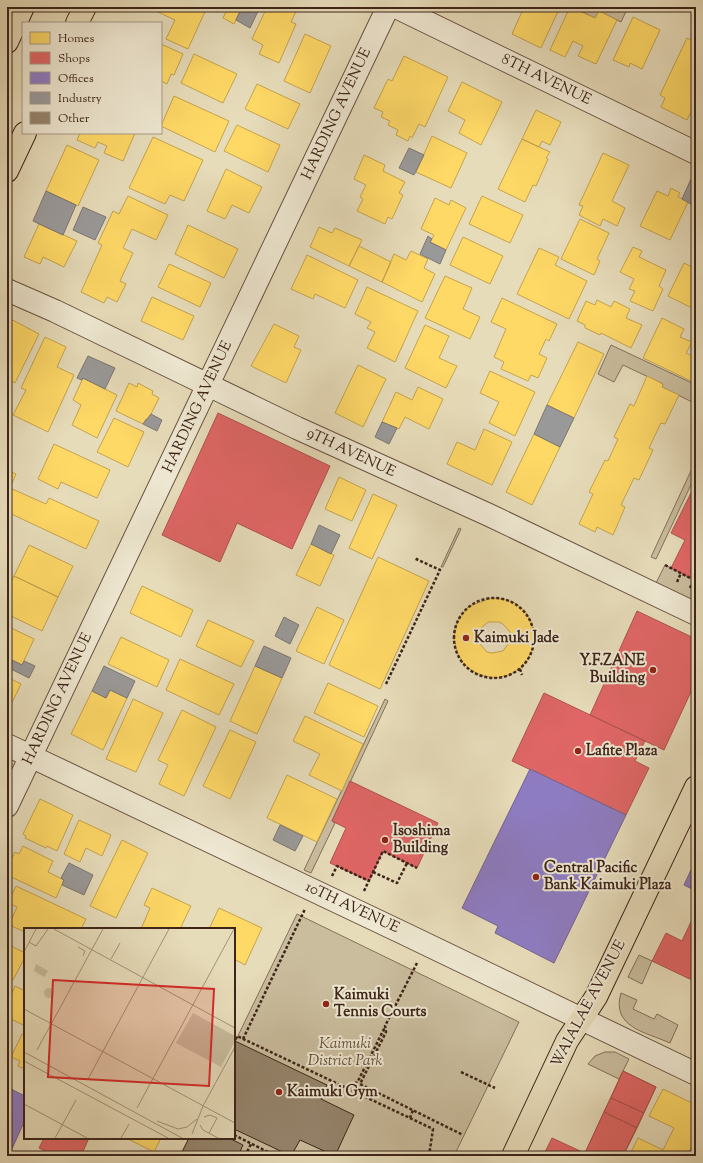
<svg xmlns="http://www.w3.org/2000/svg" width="703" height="1163" font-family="'Sorts Mill Goudy',serif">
<rect width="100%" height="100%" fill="#e7dcba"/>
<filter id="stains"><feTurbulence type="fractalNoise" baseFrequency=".005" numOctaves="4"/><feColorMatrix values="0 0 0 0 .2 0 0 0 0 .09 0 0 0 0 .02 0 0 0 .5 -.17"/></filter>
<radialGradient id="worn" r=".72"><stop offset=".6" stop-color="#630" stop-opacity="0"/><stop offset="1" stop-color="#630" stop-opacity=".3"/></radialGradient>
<path fill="#cabd9e" stroke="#83705b" d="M571 7H628L621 22 599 11 595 18Z
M611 345 696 385V404L662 387 663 384 623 365 614 382 598 374Z
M696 460V474L656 559 651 557Z
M459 528 461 529 443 567H441Z
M665 565 696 581V603L655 585Z
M385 699 388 701 332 821 335 823 311 873 304 870Z
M297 914 519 1022 454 1156H180L189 1138H234V1044Z
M639 955 652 961 642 984 628 977Z
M621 993 637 1000 633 1009 654 1019 657 1014 678 1025 670 1043C645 1032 611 1027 621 993Z
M605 1052H615L629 1059 619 1079 588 1064 595 1056Z"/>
<path fill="#ffd966" stroke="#c4a34f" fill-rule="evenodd" d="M147 7H207L188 49 166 39 175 20Z
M228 7H242L234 24 223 18Z
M267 7H298L291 22 296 24 279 63 259 54 263 45 252 39Z
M524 7H560L541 48 512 34Z
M570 7 595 18 599 11 617 20 596 64 578 56 583 46 573 41 565 57 550 50Z
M633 17 660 30 642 69 630 63 629 67 613 60Z
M305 34 331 46 310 93 284 81Z
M687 38 696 42V101L687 120 661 107 665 98 660 95Z
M161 44 183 54 174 75 171 74 167 84 161 81Z
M194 54 237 74 223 103 181 83Z
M404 56 448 77 425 127 419 124 412 138 410 136 408 141 396 135 398 130 388 125 390 121 381 117 383 112 374 108 388 79 392 81Z
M462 82 502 102 481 145 459 133 465 120 448 111Z
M257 84 300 104 288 129 245 109Z
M174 96 229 121 215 152 161 126Z
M536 110 561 122 550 145 542 141 539 147 522 139Z
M237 125 280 145 268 172 224 151Z
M80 133H135L123 161 104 153 107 146 98 142 95 148 77 140Z
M432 136 467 153 451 188 416 172Z
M153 137 203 160 184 201 170 195 165 204 129 188Z
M522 139 550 152 546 158 548 159 536 186 533 185 525 202 498 189Z
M67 145 99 160 78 206 46 191Z
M603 153 629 165 612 201 625 208 617 226 603 219 600 226 579 215 583 206 579 205Z
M364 155 385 165 383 171 405 182 399 193 403 195 392 219 388 217 385 224 357 211 363 199 360 197 366 185 354 179Z
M226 169 262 187 249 213 232 205 225 219 207 211Z
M671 188 680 193 678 197 688 202 670 240 640 226 657 191 668 196Z
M128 196 168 215 156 240 132 229 123 248 133 253 120 281 126 284 117 302 107 297 104 303 81 292 102 245 98 243 113 211 119 214Z
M482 196 523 215 510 243 469 224Z
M435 198 449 205 451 200 466 208 446 250 430 242 434 235 421 229Z
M580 219 609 233 597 259 600 261 594 275 561 259Z
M39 224 77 241 64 267 43 257 40 264 24 257Z
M188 225 238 249 224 278 175 254Z
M319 227 332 233 335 228 362 240 349 266 310 247Z
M463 237 503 256 490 284 450 265Z
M359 246 391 262 382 282 349 266Z
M633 247 642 251 639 257 666 270 659 286 663 289 653 311 630 301 635 291 629 289 634 279 620 272Z
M539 248 559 257 555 265 587 281 569 319 517 294Z
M411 251 428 259 424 268 435 274 422 302 382 282 394 254 406 260Z
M307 255 358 280 345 308 315 294 313 299 291 289Z
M684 263 696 269V310L668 296Z
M169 264 211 283 200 307 158 287Z
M445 276 472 288 463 309 480 317 470 339 425 318Z
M367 287 418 311 395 362 367 348 375 332 367 328 371 322 355 314Z
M152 297 194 316 183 340 141 321Z
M502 298 557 324 549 341 546 339 539 354 547 358 538 378 531 375 528 381 501 369 504 362 494 357 506 329 491 322Z
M597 300 611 307 614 301 630 309 626 318 642 325 631 348 601 333 600 335 585 328V325L577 321 586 301 595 305Z
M7 317 39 334 15 383 7 379Z
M662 318 684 329 680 337 692 342 686 353 696 358V375L693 382 643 358Z
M274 324 299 336 294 347 301 350 286 383 251 366Z
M425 325 449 336 439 358 457 366 446 388 405 368Z
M45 337 66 347 57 367 74 375 48 432 13 415 26 390 21 388Z
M578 342 604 354 574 418 547 405Z
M358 365 386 379 363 427 335 413Z
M490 371 535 392 515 436 489 423 499 402 480 393Z
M647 376 663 384 662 387 679 395 665 424 661 423 649 448 653 450 639 480 634 478 621 505 625 507 613 535 597 527 595 532 579 524 593 494 589 492 605 460 608 461 618 439 614 437 630 404 634 406Z
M83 378 117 395 97 438 72 425 81 405 73 400Z
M129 383 137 387 138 383 153 391 152 394 159 398 148 420 146 419 143 424 116 411Z
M418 387 443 399 429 429 405 417 399 429 382 422 396 392 412 400Z
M114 418 144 432 128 467 97 452Z
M484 429 512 442 492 485 447 464 457 442 475 450Z
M534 434 560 447 532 505 506 492Z
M54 444 110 470 97 498 61 482 58 489 38 479Z
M7 470 16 474 10 488 46 504 49 498 99 521 86 549 7 512Z
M339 477 366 490 352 521 325 509Z
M373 494 397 505 372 559 349 548Z
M311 544 334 555 320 586 296 575Z
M29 545 73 566 58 597 14 576Z
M378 557 429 581 380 689 329 665Z
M14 576 58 597 42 631 7 614V591Z
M142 586 193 610 181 637 130 613Z
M491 598 503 599 515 603 525 611 531 622 534 635 533 648 528 659 520 669 509 675 496 678 484 676 472 671 463 663 457 652 454 640 455 628 460 617 468 607ZM488 622H499L503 624 510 632 509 643 503 651 492 653 487 652 480 644 478 639 480 629Z
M317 607 344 620 324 664 296 651Z
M208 620 254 641 241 667 196 646Z
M7 626 34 639 22 665 7 658Z
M121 637 169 660 157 687 108 664Z
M180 659 234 684 219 715 166 690Z
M255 666 282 678 257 734 230 721Z
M7 677 21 684 7 713Z
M328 683 378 706 364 737 314 713Z
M110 690 127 698 103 750 71 734 92 691 106 698Z
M133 699 163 713 136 772 106 759Z
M182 710 216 727 184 796 159 784 168 765 158 760Z
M305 716 363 744 342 791 309 775 320 754 293 741Z
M230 730 256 742 230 799 203 786Z
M287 775 337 799 317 842 267 818Z
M40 799 73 815 57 851 47 846 46 848 25 838 26 836 23 834Z
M79 820 111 835 102 856 86 848 80 862 64 854Z
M122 840 148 853 116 918 90 906Z
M23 846 53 861 48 872 64 880 56 898 7 875V869L15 852 19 854Z
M16 886 86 919 81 929H25V932L9 925 17 907 8 903Z
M152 888 191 906 180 929H141L150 908 144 905Z
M219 908 262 928 245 965 234 959V929H209Z
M7 944 25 953V957L13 980 7 977Z
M15 986 25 991V1026L7 1017V993L11 995Z
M22 1034 25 1036V1069L18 1066 20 1061 11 1057Z
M663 1089 696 1105V1137L687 1156H629L638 1138 663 1150 674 1128 649 1116Z
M126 1138H161L154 1152Z"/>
<path fill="#e06666" stroke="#af524f" d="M218 413 330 466 292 549 237 523 220 562 162 535Z
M692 491 696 493V581L671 568 685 540 671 533Z
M637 611 696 639V647L692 657 696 659V681L664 750 590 715Z
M544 693 645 741 635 761 649 768 626 815 512 761Z
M350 781 438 823 417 868 383 851 369 881 330 863 346 828 332 821Z
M696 911V982L652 961 666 933 682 941Z
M623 1071 656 1087 623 1156H591L585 1153Z
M623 1071 656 1087 644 1113 611 1098Z
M611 1098 644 1113 637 1128 604 1112Z
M604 1112 637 1128 623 1156H591L585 1153Z
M44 1138H89L81 1156H52L53 1155 39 1148Z
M552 1138 591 1156H543Z"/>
<path fill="#8e7cc3" stroke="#756290" d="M530 769 626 815 554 963 495 933 498 926 462 908Z
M696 859V891L684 885Z
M7 1087 25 1096V1120L11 1151 7 1149Z"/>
<path fill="#999" stroke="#7d7672" d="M242 7H260L250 28 236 20Z
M409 148 424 155 414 175 399 168Z
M691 179 696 181V207L682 199Z
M46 191 76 205 63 235 33 221Z
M83 207 106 217 95 240 73 230Z
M428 236 432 239 430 242 446 250 440 264 420 254Z
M88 356 115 368 105 389 83 378 82 380 77 378Z
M7 389 10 391 7 398Z
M547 405 574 418 560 447 534 434Z
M151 414 162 420 157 431 143 424Z
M382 422 397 428 389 444 375 437Z
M319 525 340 535 331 554 311 544Z
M284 617 299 625 290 644 275 636Z
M264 646 291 658 282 678 255 666Z
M10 659 22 665 24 661 35 666 29 678 7 667Z
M104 666 135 681 127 698 110 690 106 698 92 691Z
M280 825 303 836 295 851 273 840Z
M69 863 93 875 84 895 62 885 64 880 61 878Z"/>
<path fill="#95846c" stroke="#3c2418" d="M235 1041 327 1085 321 1099 354 1115 335 1156 300 1140 291 1156 234 1129Z
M189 1138H229L243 1145 238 1156H180Z"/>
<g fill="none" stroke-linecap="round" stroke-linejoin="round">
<g stroke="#675240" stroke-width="24">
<path id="minor" d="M396 7 696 153
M7 290 55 311 297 428 489 515 696 614
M7 745 403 933 696 1074
M7 806 388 7"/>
</g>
<g stroke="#3c2418" stroke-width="24">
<path id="major" d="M513 1156 567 1041 596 997 696 787"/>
</g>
<g stroke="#3c2418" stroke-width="24">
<path id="highway" d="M77 23 85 7
M7 42 23 7
M7 171 25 133"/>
</g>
<path stroke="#3c2418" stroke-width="2.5" stroke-dasharray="3 2" stroke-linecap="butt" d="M696 484 694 488 696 489
M665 565 696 581
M677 582 681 573
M690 588 694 579
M454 638a40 40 0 1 1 80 0a40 40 0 1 1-80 0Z
M520 669 522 675
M386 684 440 570 414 558
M373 872 397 883 407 863
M332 876 337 866 369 881
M364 891 383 851 417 868
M417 963 385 1026 386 1032 360 1084 463 1135
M243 1039 305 909
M234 1044 237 1036 433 1129 429 1156
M461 1072 495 1088
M355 1082 357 1083 385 1027
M410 1118 413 1110
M234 1135 276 1156
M247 1153 253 1156
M245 1156 251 1144"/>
<use href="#minor" stroke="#efe8d2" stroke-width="22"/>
<use href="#major" stroke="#e7dcba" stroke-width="22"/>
<use href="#highway" stroke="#e7dcba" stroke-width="22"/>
</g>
<g fill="#8f2418" stroke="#efe8d2" stroke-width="1.5">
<circle cx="466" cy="638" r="4"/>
<circle cx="653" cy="670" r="4"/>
<circle cx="578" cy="751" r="4"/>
<circle cx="385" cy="840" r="4"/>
<circle cx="536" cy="877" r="4"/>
<circle cx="326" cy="1004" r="4"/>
<circle cx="279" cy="1092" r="4"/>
</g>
<g text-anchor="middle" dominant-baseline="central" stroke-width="4" stroke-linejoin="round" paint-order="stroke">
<g font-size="15" fill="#3c2418" stroke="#efe8d2">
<text transform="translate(546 80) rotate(26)">8TH AVENUE</text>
<text transform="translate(337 114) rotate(-65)">HARDING AVENUE</text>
<text transform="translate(198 407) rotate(-65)">HARDING AVENUE</text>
<text transform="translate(351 453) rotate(25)">9TH AVENUE</text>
<text transform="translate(58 699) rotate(-65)">HARDING AVENUE</text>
<text transform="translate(352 908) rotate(25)">10TH AVENUE</text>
<text transform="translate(589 1004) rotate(-62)">WAIALAE AVENUE</text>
</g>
<g font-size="15" font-weight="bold" fill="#3c2418" stroke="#efe8d2" text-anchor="start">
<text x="474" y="638">Kaimuki Jade</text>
<text x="645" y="661" text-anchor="end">Y.F.ZANE<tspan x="645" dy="17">Building</tspan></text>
<text x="586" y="751">Lafite Plaza</text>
<text x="393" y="831">Isoshima<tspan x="393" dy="17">Building</tspan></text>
<text x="544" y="868">Central Pacific<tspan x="544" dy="17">Bank Kaimuki Plaza</tspan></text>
<text x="334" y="995">Kaimuki<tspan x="334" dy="17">Tennis Courts</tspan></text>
<text x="287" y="1092">Kaimuki Gym</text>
</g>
<g font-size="15" font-style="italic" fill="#604a3a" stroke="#efe8d2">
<text x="345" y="1044">Kaimuki<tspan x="345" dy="17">District Park</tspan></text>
</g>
</g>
<g transform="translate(24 928)">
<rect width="211" height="211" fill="#e7dcba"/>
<path d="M12 36 24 43 20 49 10 43ZM20 65a5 5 0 1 1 10 0a5 5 0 1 1-10 0ZM169 85 211 108V113L197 139 152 115Z" fill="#cabd9e"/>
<path fill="none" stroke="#a39279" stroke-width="1" d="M30 1 211 100M5 14 12 18 24 1M54 19 61 23 59 28M0 24 12 1M87 31 96 15M0 81 211 195M13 122 79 1M0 124 158 210M0 133 144 210M64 151 145 1M0 176 63 210M113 180 210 1M180 189 186 187 193 190 185 205M133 193 154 201 163 199 173 191M176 197 179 202 194 210M168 206 179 178 211 119M31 210 52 172M97 210 105 196"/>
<path fill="#d62828" fill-opacity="0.15" stroke="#d62828" stroke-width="2" d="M29 52 190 61 185 158 24 149Z"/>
<rect width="211" height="211" fill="none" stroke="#3c2418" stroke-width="2"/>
</g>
<rect width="703" height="1163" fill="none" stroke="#e7dcba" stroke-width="24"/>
<rect x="8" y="8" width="687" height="1147" fill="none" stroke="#3c2418" stroke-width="2"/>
<rect x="12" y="12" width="679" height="1139" fill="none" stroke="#3c2418"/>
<rect x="22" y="22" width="140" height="112" fill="#efe8d2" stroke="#a79a88"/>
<rect x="30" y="32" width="20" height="12" fill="#ffd966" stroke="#a79a88"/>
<text x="58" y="42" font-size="12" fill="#3c2418">Homes</text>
<rect x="30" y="52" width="20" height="12" fill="#e06666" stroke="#a79a88"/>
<text x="58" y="62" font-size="12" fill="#3c2418">Shops</text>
<rect x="30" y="72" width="20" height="12" fill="#8e7cc3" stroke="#a79a88"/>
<text x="58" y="82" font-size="12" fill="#3c2418">Offices</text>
<rect x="30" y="92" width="20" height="12" fill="#999999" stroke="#a79a88"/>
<text x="58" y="102" font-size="12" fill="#3c2418">Industry</text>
<rect x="30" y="112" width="20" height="12" fill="#95846c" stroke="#a79a88"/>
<text x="58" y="122" font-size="12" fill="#3c2418">Other</text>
<rect width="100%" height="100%" filter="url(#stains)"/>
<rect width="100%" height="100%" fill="url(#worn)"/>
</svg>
